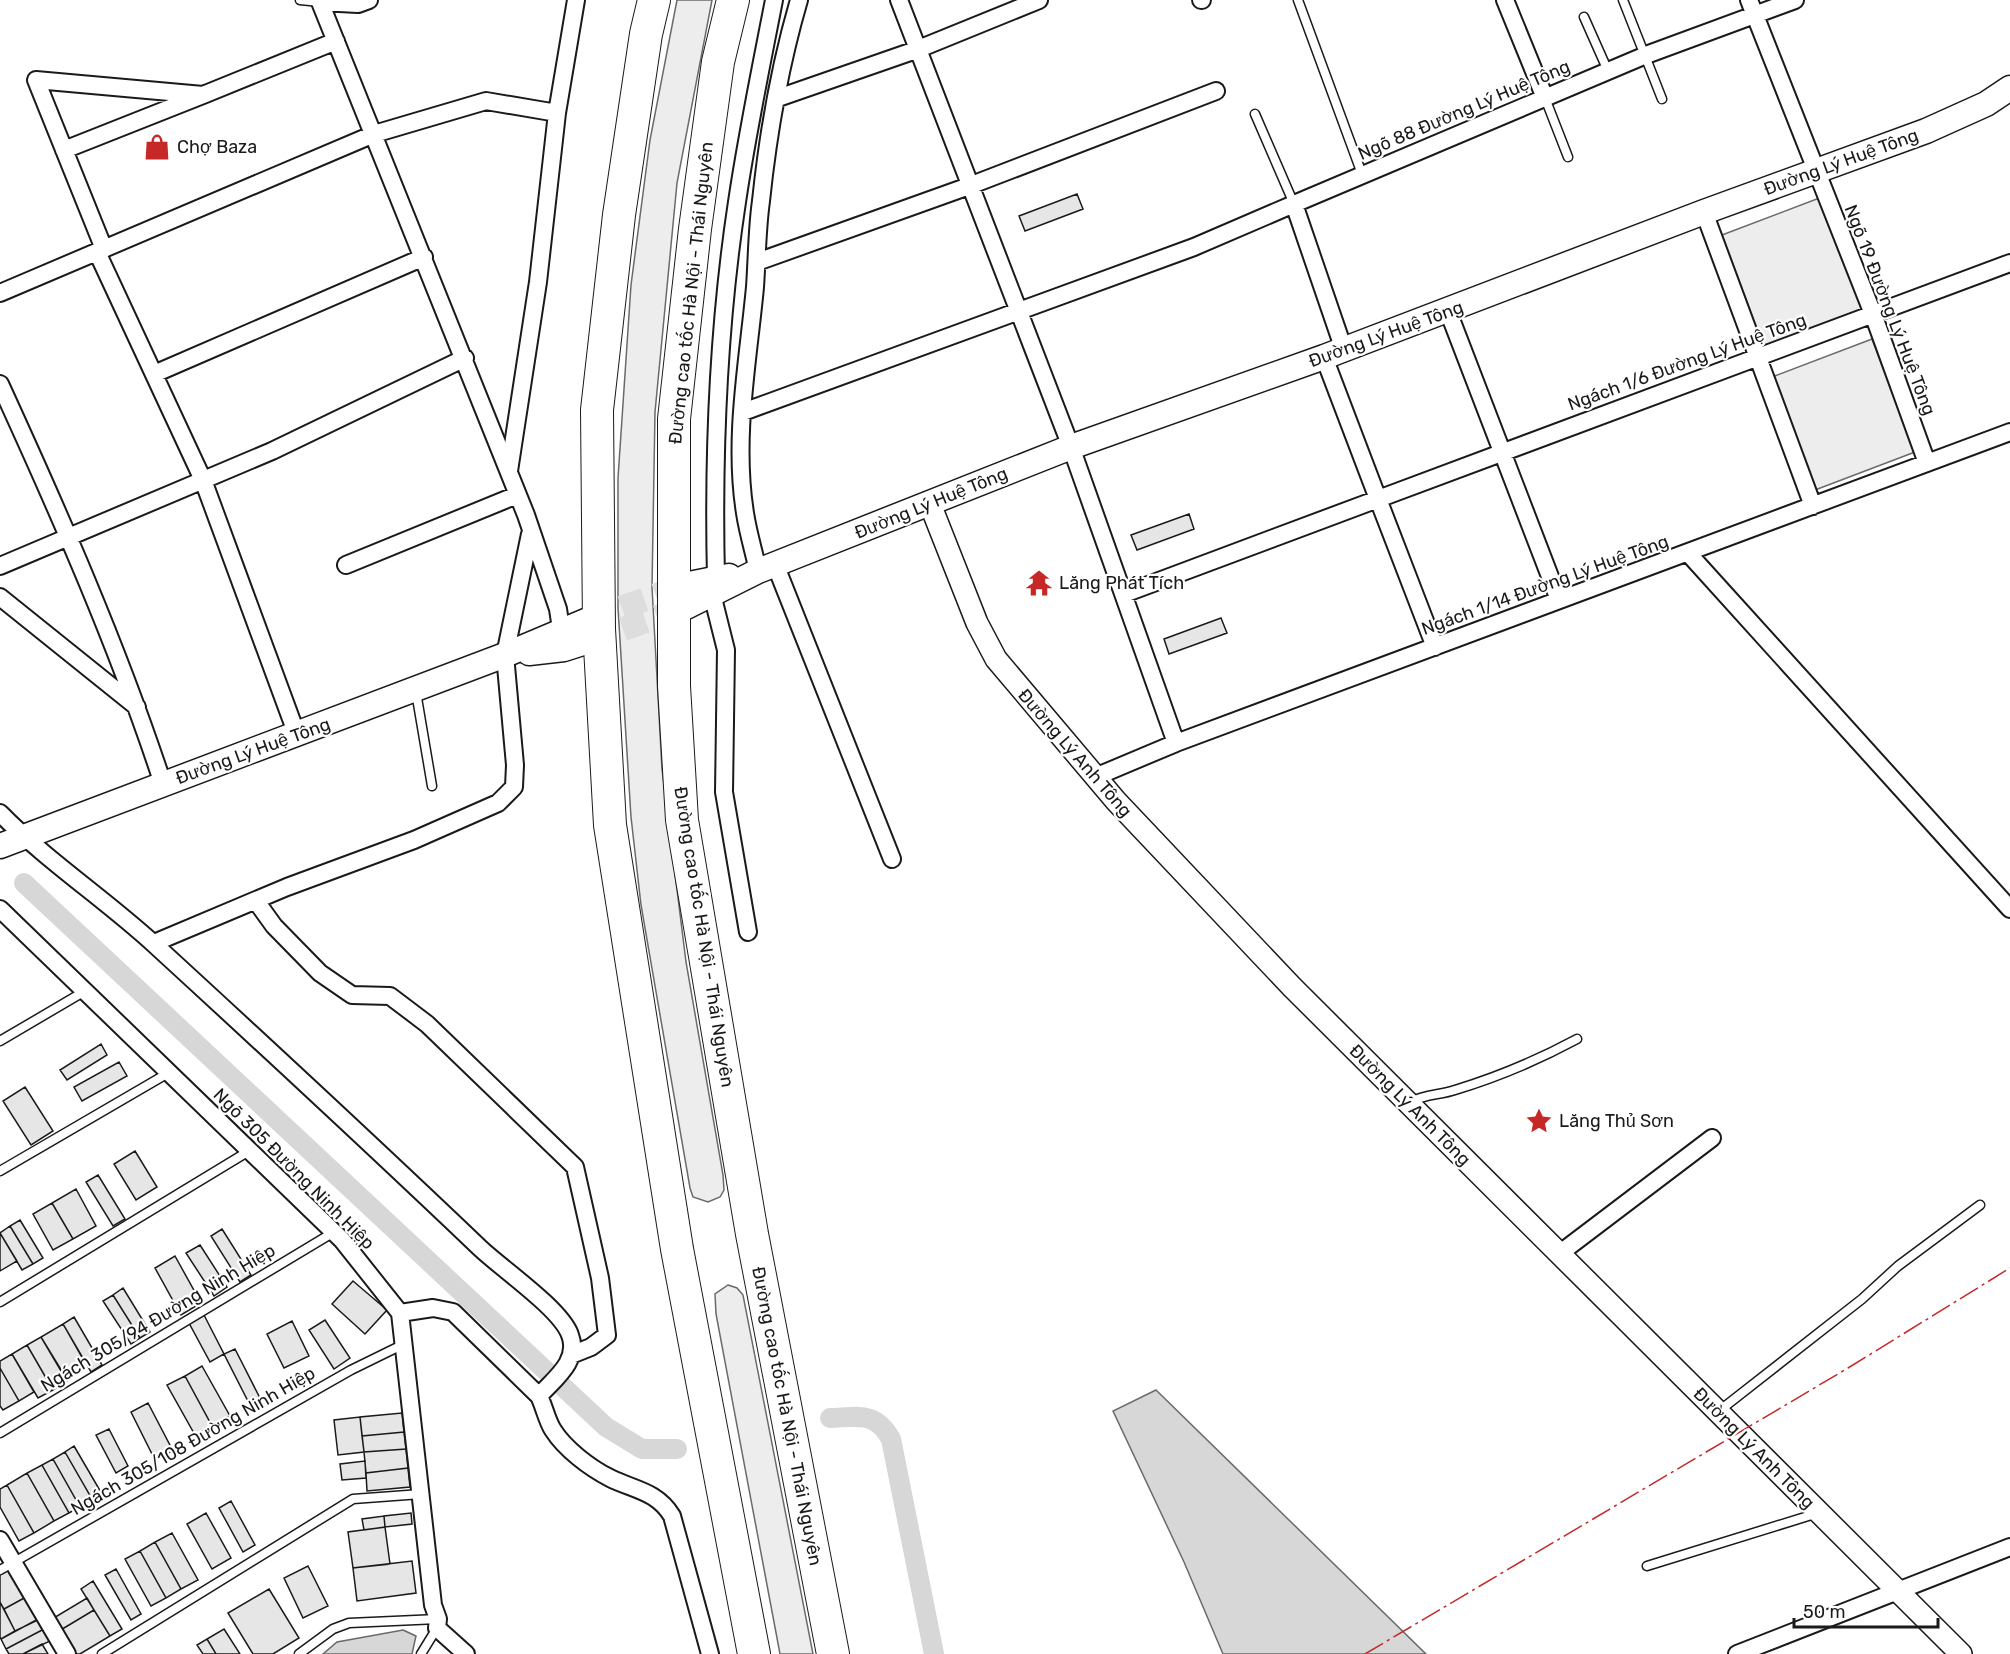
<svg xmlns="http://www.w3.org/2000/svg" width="2010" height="1654" font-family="Rubik,sans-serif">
<rect width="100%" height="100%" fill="#fff"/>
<path fill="#ededed" stroke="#6a6a6a" stroke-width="1.5" d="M677 0H712L677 183 655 412 652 587 662 769 686 962 723 1175 724 1190 720 1197 708 1202 693 1197 690 1188 641 905 631 817 618 608V478L631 285 650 140Z
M1822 197 1865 310 1764 348 1722 235Z
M1872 339 1915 452 1815 490 1772 377Z
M728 1285 737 1288 743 1295 813 1654H780L716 1314 715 1294Z"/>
<path fill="#d7d7d7" stroke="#6a6a6a" stroke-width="1.5" d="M1156 1390 1426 1654H1223L1184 1562 1113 1411Z
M403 1630 416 1636 412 1654H323L337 1642Z"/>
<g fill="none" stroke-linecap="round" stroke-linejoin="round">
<path stroke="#d7d7d7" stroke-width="20" d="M24 883 606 1427 642 1449H677
M830 1418C859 1417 875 1411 891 1439L934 1654"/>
</g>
<path fill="#e6e6e6" stroke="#1a1a1a" stroke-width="1.5" d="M1077 194 1083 209 1025 231 1019 216Z
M1189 514 1194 529 1137 550 1131 535Z
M1221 618 1227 633 1169 654 1164 639Z
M101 1044 107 1055 67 1080 60 1070Z
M119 1062 127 1076 82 1101 74 1087Z
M25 1087 53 1131 31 1145 3 1101Z
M135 1151 157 1187 136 1200 114 1164Z
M98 1175 125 1219 113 1226 86 1182Z
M76 1189 96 1226 73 1239 52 1203Z
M52 1203 73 1239 53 1250 33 1214Z
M20 1220 43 1258 33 1264 10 1226Z
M10 1226 33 1264 22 1270 0 1233Z
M222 1229 251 1275 240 1282 211 1236Z
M0 1233 17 1261 0 1271Z
M200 1245 227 1287 214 1296 186 1253Z
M175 1256 201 1303 181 1315 155 1268Z
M353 1281 387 1310 365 1334 332 1304Z
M123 1288 150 1332 140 1338 113 1295Z
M113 1295 140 1338 131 1344 103 1301Z
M204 1315 224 1354 210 1362 189 1323Z
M74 1317 102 1365 91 1372 63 1324Z
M325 1320 350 1358 334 1369 309 1330Z
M292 1321 309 1356 284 1368 267 1334Z
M63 1324 84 1361 63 1373 41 1337Z
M41 1337 67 1381 53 1390 27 1345Z
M27 1345 53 1390 38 1398 12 1354Z
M235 1349 264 1406 253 1411 224 1354Z
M12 1354 34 1392 19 1401 0 1368V1361Z
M202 1366 230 1416 212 1426 185 1376Z
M0 1368 19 1401 3 1410 0 1406Z
M185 1376 212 1426 195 1435 167 1385Z
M148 1403 173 1451 155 1460 131 1412Z
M402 1413 404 1432 362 1436 360 1417Z
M360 1417 364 1452 338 1455 334 1420Z
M109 1429 128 1466 116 1473 96 1435Z
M404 1432 406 1449 364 1452 362 1436Z
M74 1446 102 1494 92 1499 65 1452Z
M406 1449 408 1468 366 1473 364 1452Z
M65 1452 92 1499 80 1507 53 1459Z
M53 1459 80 1507 69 1513 42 1465Z
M365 1461 366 1478 342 1480 340 1464Z
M42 1465 69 1513 54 1521 27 1473Z
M408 1468 410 1487 367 1491 366 1473Z
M27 1473 54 1521 34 1533 7 1485Z
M7 1485 34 1533 19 1541 0 1507V1489Z
M231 1501 255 1545 243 1552 219 1508Z
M206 1513 231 1558 212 1569 187 1524Z
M411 1513 412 1524 385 1527 384 1516Z
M384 1516 385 1527 364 1530 362 1519Z
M385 1527 390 1564 353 1568 348 1532Z
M172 1533 198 1580 181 1589 155 1542Z
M155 1542 181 1589 166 1598 140 1551Z
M140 1551 166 1598 151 1606 125 1559Z
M412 1561 416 1593 357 1601 353 1568Z
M308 1566 328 1606 303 1618 284 1578Z
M10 1568 26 1597 4 1609 0 1602V1573Z
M116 1569 141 1614 131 1620 105 1575Z
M93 1581 122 1629 110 1636 81 1589Z
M269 1589 299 1638 273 1654H253L228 1613Z
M26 1597 38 1620 15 1631 4 1609Z
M87 1598 94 1610 59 1631 52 1619Z
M0 1602 15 1631 1 1639 0 1637Z
M94 1610 110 1636 80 1654H73L59 1631Z
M38 1619 44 1629 6 1649 1 1639Z
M44 1629 50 1641 23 1654H9L6 1649Z
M224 1629 240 1654H216L207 1639Z
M207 1639 216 1654H203L197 1645Z
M42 1644 48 1654H23Z"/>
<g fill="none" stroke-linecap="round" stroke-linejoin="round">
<path stroke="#ddd" stroke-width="24" stroke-dasharray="24 12" stroke-linecap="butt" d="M588 620 684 585
M589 641 686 607"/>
<g stroke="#1a1a1a" stroke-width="11">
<path id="service" d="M300 0 320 2
M1298 0 1362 174
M1623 0 1662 99
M1584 17 1608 71
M1545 98 1568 157
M1255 114 1294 204
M416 692 432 786
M0 1041 85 991
M1410 1102C1425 1094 1440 1095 1455 1090 1498 1077 1538 1060 1577 1039
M0 1171 170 1072
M0 1302 249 1151
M1719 1411 1862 1299 1898 1266 1980 1205
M0 1433 334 1232
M1647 1566 1818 1513
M0 1570 351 1370 404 1344
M102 1654 353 1499 421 1494
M299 1654 333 1629 349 1623 438 1619
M421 1654 437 1628"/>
</g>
<g stroke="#1a1a1a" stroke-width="20">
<path id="minor" d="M369 0 358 4 320 2 526 515 558 609 563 642
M899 0 1071 447 1176 743
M1201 0H1202
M1505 0 1545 98
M1749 0 1873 314 1927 463
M203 95 336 41
M778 98 916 50 1039 0
M64 150 203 95 36 80 104 249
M1704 212 1813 506
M97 252 203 480 297 735
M757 262 969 186 1216 91
M0 293 374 134 486 101 557 113
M1448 311 1559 600
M1344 350 1294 204 1646 55 1795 0
M154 374 424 257
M0 384C60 515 118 647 163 784
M743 412 1194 247 1294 204
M509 471 538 282 557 113 576 0
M1688 553 2010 909
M775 564 892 859
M346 565 517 495
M0 566 272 451 465 358
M758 571C754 552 748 533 745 513 733 438 748 362 755 287 757 258 757 229 761 201 768 134 780 65 799 0
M716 579C713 453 718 327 737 202 747 134 761 67 774 0
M712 594 726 650 724 792 748 932
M1124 594 1378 499 1324 357
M0 597 137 707
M1435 647 1378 499 2010 263
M1095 777 1176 743 2010 432
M0 813C48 862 105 899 155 945 264 1045 373 1146 480 1248 502 1269 561 1309 570 1335 580 1361 554 1379 539 1396 544 1406 547 1421 553 1430 565 1449 590 1468 610 1478 634 1490 657 1491 672 1516L710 1654
M256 901 274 926 320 973 352 995 390 996 427 1024 575 1167 600 1278 607 1335 591 1347 571 1355
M0 909 342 1240 400 1313 433 1605 438 1619 437 1628 466 1654
M154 943 287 887 414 840 498 803 514 787 515 765 505 655 530 534
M1559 1254 1712 1138
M400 1313 433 1308 453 1312 539 1396
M0 1540 67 1654
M1737 1654 2010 1547"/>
</g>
<g stroke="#1a1a1a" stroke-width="24">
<path id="tertiary" d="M930 504 977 623 996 659 1116 801 1292 987 1961 1654"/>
</g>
<g stroke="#1a1a1a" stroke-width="27">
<path id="secondary" d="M684 585 729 576
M686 607 758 571 1071 447 1324 357 1704 212 1926 131 1986 104 2010 88
M529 653 564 649 589 641
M0 846 505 655 588 620"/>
</g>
<g stroke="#1a1a1a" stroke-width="34">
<path id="motorway" d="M654 0 646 34 619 215 597 410 599 629 610 825 677 1249 754 1654
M733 0 718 62 695 229 674 419V686L682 820 752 1234 833 1654"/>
</g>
<use href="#service" stroke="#fff" stroke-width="8"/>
<use href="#minor" stroke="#fff" stroke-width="16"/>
<use href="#tertiary" stroke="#fff" stroke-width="21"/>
<use href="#secondary" stroke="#fff" stroke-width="24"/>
<use href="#motorway" stroke="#fff" stroke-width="32"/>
<path stroke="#c62828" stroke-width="1.5" stroke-dasharray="21 4.5 3 4.5" stroke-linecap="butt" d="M1365 1654 1848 1368 2010 1268"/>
</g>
<defs>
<g id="shop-bare" transform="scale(2.07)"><path d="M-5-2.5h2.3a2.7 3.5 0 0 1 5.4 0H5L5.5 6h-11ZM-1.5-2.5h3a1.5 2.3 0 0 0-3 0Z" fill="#c62828" stroke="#fff" stroke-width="2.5" paint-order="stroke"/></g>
<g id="temple-bare" transform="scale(2.07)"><path d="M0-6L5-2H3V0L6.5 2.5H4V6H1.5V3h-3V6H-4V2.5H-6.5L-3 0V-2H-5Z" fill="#c62828" stroke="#fff" stroke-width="2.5" paint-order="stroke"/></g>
<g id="sight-bare" transform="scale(2.07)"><path d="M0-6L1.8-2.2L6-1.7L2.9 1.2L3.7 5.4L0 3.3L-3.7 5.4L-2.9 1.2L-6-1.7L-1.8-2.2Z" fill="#c62828" stroke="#fff" stroke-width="2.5" paint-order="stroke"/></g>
</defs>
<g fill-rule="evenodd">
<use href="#shop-bare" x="157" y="147"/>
<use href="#temple-bare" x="1039" y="583"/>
<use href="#sight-bare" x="1539" y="1121"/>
</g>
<g text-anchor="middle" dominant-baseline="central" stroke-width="4.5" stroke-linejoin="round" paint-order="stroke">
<g font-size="18" fill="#1a1a1a" stroke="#fff">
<text transform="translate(1464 110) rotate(-23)">Ngõ 88 Đường Lý Huệ Tông</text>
<text transform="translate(1841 162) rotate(-20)">Đường Lý Huệ Tông</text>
<text transform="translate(691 293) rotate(-84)">Đường cao tốc Hà Nội - Thái Nguyên</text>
<text transform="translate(1890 310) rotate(69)">Ngõ 19 Đường Lý Huệ Tông</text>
<text transform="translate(1386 334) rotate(-20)">Đường Lý Huệ Tông</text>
<text transform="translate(1687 362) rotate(-20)">Ngách 1/6 Đường Lý Huệ Tông</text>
<text transform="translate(931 503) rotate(-22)">Đường Lý Huệ Tông</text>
<text transform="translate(1545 585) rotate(-20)">Ngách 1/14 Đường Lý Huệ Tông</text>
<text transform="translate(253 751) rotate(-20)">Đường Lý Huệ Tông</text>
<text transform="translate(1075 753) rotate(49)">Đường Lý Anh Tông</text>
<text transform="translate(704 937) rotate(81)">Đường cao tốc Hà Nội - Thái Nguyên</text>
<text transform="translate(1410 1105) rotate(45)">Đường Lý Anh Tông</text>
<text transform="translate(294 1169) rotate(45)">Ngõ 305 Đường Ninh Hiệp</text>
<text transform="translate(158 1318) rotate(-31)">Ngách 305/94 Đường Ninh Hiệp</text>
<text transform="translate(787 1416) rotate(79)">Đường cao tốc Hà Nội - Thái Nguyên</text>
<text transform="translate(193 1441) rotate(-30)">Ngách 305/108 Đường Ninh Hiệp</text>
<text transform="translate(1754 1448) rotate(45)">Đường Lý Anh Tông</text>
</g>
<g font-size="18" fill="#1a1a1a" stroke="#fff" text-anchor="start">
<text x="177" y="147">Chợ Baza</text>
<text x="1059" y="583">Lăng Phát Tích</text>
<text x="1559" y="1121">Lăng Thủ Sơn</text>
</g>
</g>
<path d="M1794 1618v9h144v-9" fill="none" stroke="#1a1a1a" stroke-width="3"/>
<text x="1803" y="1618" font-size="18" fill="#1a1a1a" stroke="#ffffff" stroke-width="4.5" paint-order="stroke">50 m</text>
</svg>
